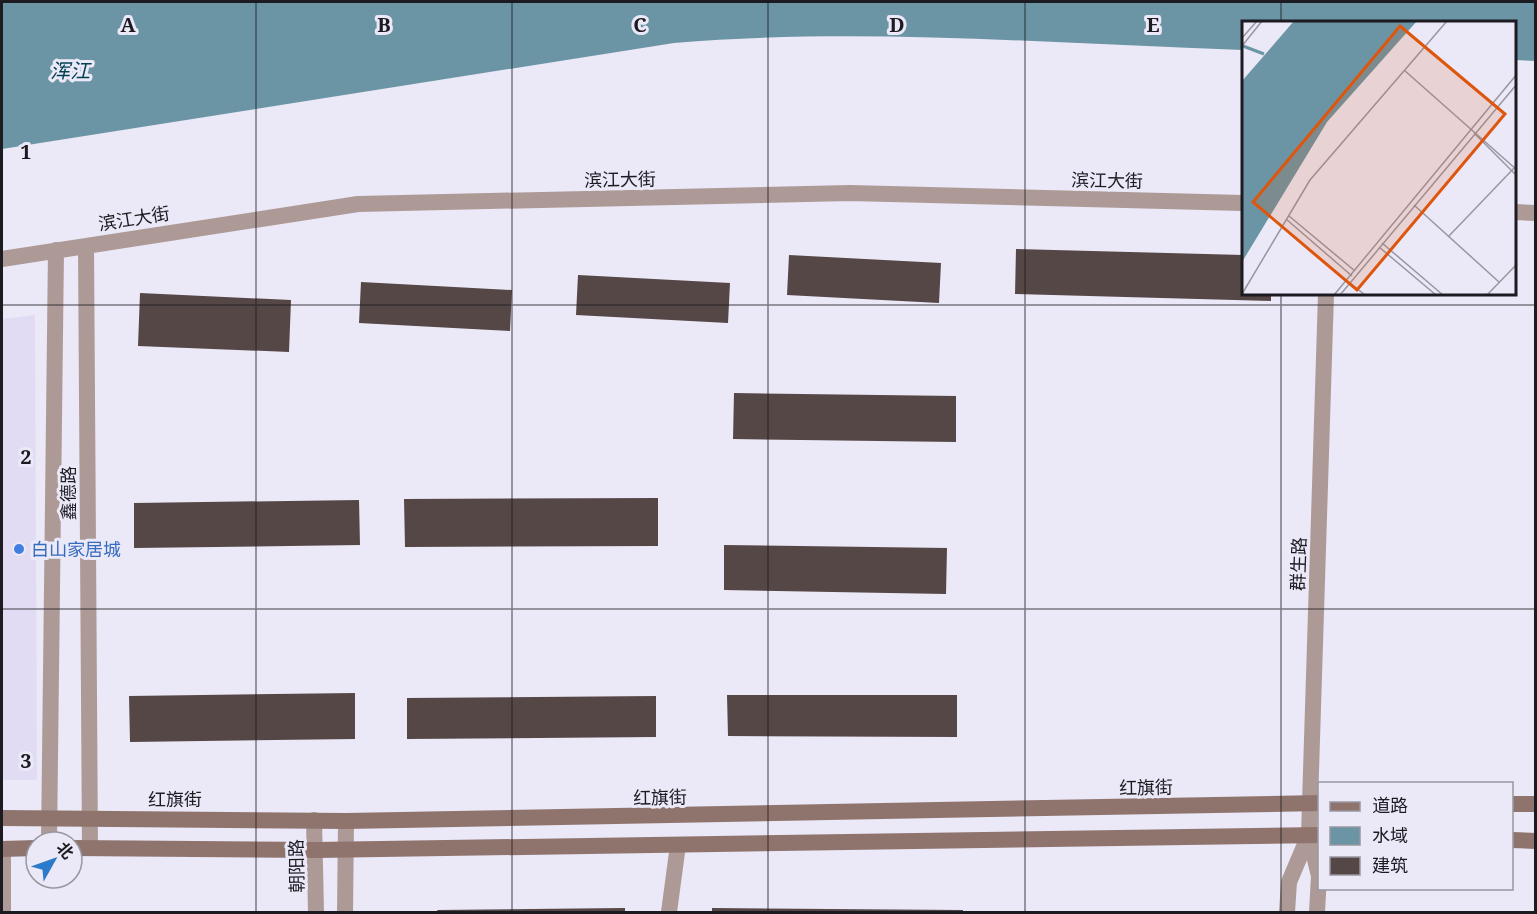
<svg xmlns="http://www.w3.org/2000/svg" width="1537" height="914" font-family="'Noto Serif','Noto Sans SC',serif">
<rect width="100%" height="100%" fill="#ebe8f7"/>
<path fill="#e1dcf3" d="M35 315 37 780H2V319Z"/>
<path fill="#6b95a5" d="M2 2H1535L1536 61 1515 60 1514 22H1243V50C1054 44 863 27 674 43L2 149Z"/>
<path fill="#554745" d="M1016 249 1243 255V294H1271V301L1015 294Z
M789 255 941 263 939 303 787 295Z
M578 275 730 283 728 323 576 315Z
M361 282 512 290 510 331 359 323Z
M140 293 291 300 289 352 138 346Z
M734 393 956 396V442L733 439Z
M658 498V546L405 547 404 499Z
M359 500 360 545 134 548V503Z
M724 545 947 548 946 594 724 590Z
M355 693V739L130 742 129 696Z
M727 695H957V737L728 736Z
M656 696V737L407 739V698Z
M625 908V912H438L437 910Z
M712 908 963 910V912H712Z"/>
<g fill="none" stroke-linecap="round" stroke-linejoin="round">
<path stroke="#ad9a96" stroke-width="16" d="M3 849V912
M669 912 678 845"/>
<path stroke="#ad9a96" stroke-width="16" d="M1514 212 1536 213
M86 246 90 848
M2 259 358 204 850 193 1243 203
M314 820 316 912
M49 842 56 250
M345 912 346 821
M1287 912 1289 882 1309 835
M1317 912 1319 876 1309 835 1326 294"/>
<path stroke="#8f746e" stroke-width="16" d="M1512 804H1536
M2 818 346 821 1320 803
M1512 840 1536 841
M72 848 316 850 1320 835
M2 849 36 848"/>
</g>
<path fill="none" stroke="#1c1b21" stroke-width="1.5" stroke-opacity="0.55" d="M256 2V912M512 2V912M768 2V912M1025 2V912M1281 2V22M1281 294V912M2 305H1536M2 609H1536"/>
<circle fill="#3f7fe0" stroke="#ebe8f7" stroke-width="2" cx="19" cy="549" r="6"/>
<g text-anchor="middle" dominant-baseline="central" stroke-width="6" stroke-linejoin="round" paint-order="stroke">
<g font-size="18" fill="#1c1b21" stroke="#ebe8f7">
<text transform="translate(620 179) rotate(-1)">滨江大街</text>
<text transform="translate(1107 180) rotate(1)">滨江大街</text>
<text transform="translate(134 218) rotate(-9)">滨江大街</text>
<text transform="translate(68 493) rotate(-90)">鑫德路</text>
<text transform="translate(1298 564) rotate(-88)">群生路</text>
<text transform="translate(1146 787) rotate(-1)">红旗街</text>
<text transform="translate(660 797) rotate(-1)">红旗街</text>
<text x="175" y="799">红旗街</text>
<text transform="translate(296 866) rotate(-91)">朝阳路</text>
</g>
<g font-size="18" fill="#366cbe" stroke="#ebe8f7" text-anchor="start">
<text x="31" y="549">白山家居城</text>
</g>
<g font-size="20" font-style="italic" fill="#004152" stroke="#ebe8f7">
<text x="70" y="70">浑江</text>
</g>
</g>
<g transform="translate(1242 21)">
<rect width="274" height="274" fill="#ebe8f7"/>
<path d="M52 0H175L85 101 0 241V60Z" fill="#6b95a5"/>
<path fill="none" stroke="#6b95a5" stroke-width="3" d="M1 25 22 33"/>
<path fill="none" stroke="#9896a1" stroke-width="1.5" d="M0 17 15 0M0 25 20 0M162 49 275 149M232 112 275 155M172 184 257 261M47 195 113 250M44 198 110 255M206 216 275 144M140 222 201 274M137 226 194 274M108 262 123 274M0 273 68 159 205 0M92 274 275 53M98 274 275 63M245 274 275 243"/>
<path fill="#de560d" fill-opacity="0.15" stroke="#de560d" stroke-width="3" d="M158 5 263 93 115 269 11 181Z"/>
<rect width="274" height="274" fill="none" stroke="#1c1b21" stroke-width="3"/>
</g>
<g font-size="20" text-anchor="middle" font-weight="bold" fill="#1c1b21" stroke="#ebe8f7" stroke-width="6" stroke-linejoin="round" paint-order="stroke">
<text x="128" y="32">A</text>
<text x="384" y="32">B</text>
<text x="640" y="32">C</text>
<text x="897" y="32">D</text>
<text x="1153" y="32">E</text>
<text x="26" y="159">1</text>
<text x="26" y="464">2</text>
<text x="26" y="768">3</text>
</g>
<rect width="1537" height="914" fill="none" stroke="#1c1b21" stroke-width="6"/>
<rect x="1318" y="782" width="195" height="108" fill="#ebe8f7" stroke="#9896a1" stroke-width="1.5"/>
<rect x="1330" y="802" width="30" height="9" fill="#8f746e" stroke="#9896a1" stroke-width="1.5"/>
<text x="1372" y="812" font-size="18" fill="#1c1b21">道路</text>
<rect x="1330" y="827" width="30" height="18" fill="#6b95a5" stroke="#9896a1" stroke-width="1.5"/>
<text x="1372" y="842" font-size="18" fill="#1c1b21">水域</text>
<rect x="1330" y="857" width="30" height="18" fill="#554745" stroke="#9896a1" stroke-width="1.5"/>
<text x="1372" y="872" font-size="18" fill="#1c1b21">建筑</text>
<g transform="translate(54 860) rotate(50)"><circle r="28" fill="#ebe8f7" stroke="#9896a1" stroke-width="1.5"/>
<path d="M0-4.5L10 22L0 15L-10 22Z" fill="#2c7bca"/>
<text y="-9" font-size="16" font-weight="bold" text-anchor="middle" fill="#1c1b21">北</text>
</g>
</svg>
